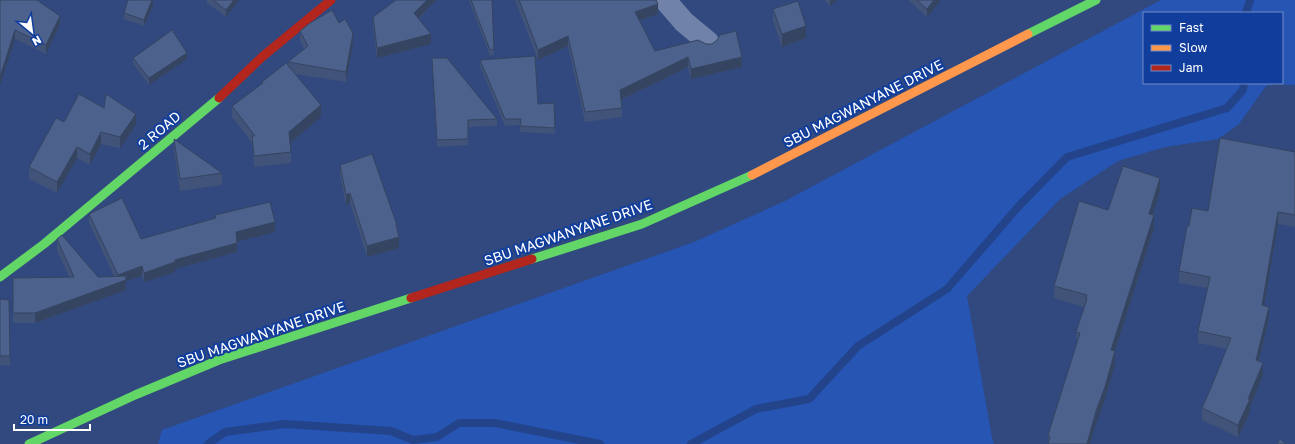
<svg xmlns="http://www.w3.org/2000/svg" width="1295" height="444" font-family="'Golos Text',sans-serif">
<rect width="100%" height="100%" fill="#31497e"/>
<path fill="#2655b4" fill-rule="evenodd" d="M1161 0H1295V85L1274 84 1266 86 1239 124 1218 139 1165 147 1118 161 1060 199 967 296 992 438 994 444H158L162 430 694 242 785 201ZM1144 13H1282V83H1144Z"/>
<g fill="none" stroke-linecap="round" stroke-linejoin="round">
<path stroke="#23448a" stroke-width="8" d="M1246 13 1250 0
M208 444 225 432 285 424 391 431 413 440 437 437 459 423H495L600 444
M691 444 756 409 809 399 858 346 947 289 1018 207 1067 157 1227 108 1243 90 1244 83"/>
<path stroke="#7182a8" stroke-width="22" d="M665 0 684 22 708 42"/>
<path stroke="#63d668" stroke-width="9" d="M1028 34 1096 0
M532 259 642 224 752 175
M0 277 44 244 219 98
M29 444 135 395 219 360 411 298"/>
<path stroke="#ff974d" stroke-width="9" d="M752 175 1028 34"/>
<path stroke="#b3261e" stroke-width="9" d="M219 98 262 57 331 0
M411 298 532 259"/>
</g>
<path fill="#415378" d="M0 0 60 24 46 54 15 39Z
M153 0V5L144 26 124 19V13Z
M207 0H239L226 17 207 3Z
M396 0H436L419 19 431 44 377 58 373 27V17Z
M469 0H492L494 55 490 56Z
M515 0H656L658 14 640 20 655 51 742 67 691 79 688 67 621 100 622 108V117L585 122 568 46 538 60Z
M825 0H837L830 6Z
M908 0H941L927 17Z
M773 9 806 38 782 47 773 21Z
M339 23 353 43 346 82 295 74 321 117 290 143 291 152V163L254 167 252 143 232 117V106L262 84V82L288 66V62L304 49 300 41V31Z
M133 58 187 59 149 85 133 64Z
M432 58 497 119V126L468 127V145L437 147Z
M480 60 538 104 555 128V134L520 132V125L505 126 480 66Z
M64 122 136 125 120 148 101 144 90 165 77 158 57 193 29 179V167Z
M174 139 222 173V185L180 191 174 152Z
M1295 152V227L1278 224 1264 306 1269 319 1259 361 1263 375 1250 407V412L1238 437 1202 420V408L1210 390 1227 349 1198 343V331L1208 288 1179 283V271L1189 226 1208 211Z
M340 165 397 225 399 248 367 257 350 203 346 205 340 175Z
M1160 191 1152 215 1154 228 1115 351V364L1105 399 1096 424 1048 444V435L1077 344 1076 332 1084 307 1054 298V286L1108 210Z
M89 214 141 239 215 218V215L275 232 237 241V252L175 269V272L144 282 142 276 126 281V290L35 323H13V278L69 277 57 250V239L98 277 114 276 89 223Z
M0 299 9 300 10 366 0 365Z"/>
<path fill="#354461" d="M152 0H153V5L144 26V20Z
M234 0H239L226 17V10Z
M427 0H436L414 23V13Z
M830 0H837L830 6Z
M934 0H941L927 17V9Z
M658 4V14L635 22V12Z
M60 16V24L46 54V45Z
M806 26V38L782 47V34Z
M15 30V39L0 85V77Z
M353 33V43L346 82V72Z
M431 34V44L377 58V48Z
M568 36V46L538 60V50Z
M187 53V59L149 85V78Z
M688 57V67L620 100V90Z
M742 57V67L691 79V69Z
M321 105V117L289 144V132Z
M136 114V125L120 148V137Z
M101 132V144L90 165V154Z
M77 147V158L57 193V182Z
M1160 178V191L1149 226V214Z
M350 193V203L346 205V195Z
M1278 212V224L1262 318V305Z
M1154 215V228L1111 363V350Z
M275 222V232L236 242V232Z
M399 237V248L367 257V246Z
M237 243V252L175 269V272L144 282V273L175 260Z
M142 266V276L126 281V290L35 323V313L118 282V275Z
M1269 307V319L1256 372V360Z
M1115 351V364L1105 399 1096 424 1090 444H1087Z
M1263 363V375L1250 407V412L1238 437V425Z"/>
<path fill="#4c618b" stroke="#354461" d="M0 0H37L60 16 46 45 15 30 0 77Z
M128 0H152L144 20 124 13Z
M213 0H234L226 10Z
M396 0H427L414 13 431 34 377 48 373 17Z
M471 0H492L494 49 490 50Z
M519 0H656L658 4 635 12 655 51 698 40 706 44H712L717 40 720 35 736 31 742 57 691 69 688 57 620 90 622 108 585 112 568 36 538 50Z
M917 0H934L927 9Z
M798 1 806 26 782 34 773 9Z
M332 10 339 23 345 19 353 33 346 72 288 62 308 46 300 31 310 23Z
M172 30 187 53 149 78 133 58Z
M535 56 538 104 554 103 555 128 520 126 521 119H505L480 60Z
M432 58H447L497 119 468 120V139L437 140Z
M286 63 321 105 289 132 291 152 254 156 252 136H255L232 106 263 83 262 82Z
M79 94 104 108 106 94 136 114 120 137 101 132 90 154 77 147 57 182 29 167 56 118 64 122Z
M1220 138 1295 152V215L1278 212 1262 305 1269 307 1256 360 1263 363 1248 399H1250L1238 425 1202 408 1210 390 1231 338 1198 331 1210 277 1179 271 1187 226H1189L1192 208 1208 211Z
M174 139 222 173 180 179Z
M372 154 397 225H396L399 237 367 246 350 193 346 195 340 165Z
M1123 166 1160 178 1149 214 1154 215 1111 350 1115 351 1105 387 1096 411 1087 444H1048L1050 436 1048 435 1080 333 1076 332 1087 299 1086 298 1087 295 1054 286 1079 201 1108 210Z
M122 198 141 239 216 218 215 215 270 202 275 222 236 232 237 243 175 260V262L144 273 142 266 118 275 89 214Z
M62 235 98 277 126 276V280L35 313H13V278L74 277 57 239Z
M0 299 9 300 10 356H0Z
M1280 439 1286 444H1277Z"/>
<g text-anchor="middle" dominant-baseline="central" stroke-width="4" stroke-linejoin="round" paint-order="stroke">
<g font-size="14" fill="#fff" stroke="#113e9d">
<text transform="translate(863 103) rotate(-27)">SBU MAGWANYANE DRIVE</text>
<text transform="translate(159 130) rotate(-40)">2 ROAD</text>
<text transform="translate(568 232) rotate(-19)">SBU MAGWANYANE DRIVE</text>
<text transform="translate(261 334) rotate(-19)">SBU MAGWANYANE DRIVE</text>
</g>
</g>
<rect x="1143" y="12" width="140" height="72" fill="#113e9d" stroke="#708bc4"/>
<rect x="1151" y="25" width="20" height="6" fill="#63d668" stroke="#708bc4"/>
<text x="1179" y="32" font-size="12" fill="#ffffff">Fast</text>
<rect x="1151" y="45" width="20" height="6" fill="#ff974d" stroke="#708bc4"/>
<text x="1179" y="52" font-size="12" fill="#ffffff">Slow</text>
<rect x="1151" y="65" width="20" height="6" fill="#b3261e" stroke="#708bc4"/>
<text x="1179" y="72" font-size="12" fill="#ffffff">Jam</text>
<g transform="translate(32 32) rotate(151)" stroke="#113e9d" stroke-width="3" paint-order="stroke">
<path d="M0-3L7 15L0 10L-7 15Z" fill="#ffffff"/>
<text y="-6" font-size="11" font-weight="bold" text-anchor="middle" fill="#ffffff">N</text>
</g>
<path d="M14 424v6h76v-6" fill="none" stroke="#ffffff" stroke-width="2"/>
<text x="20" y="424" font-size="12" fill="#ffffff" stroke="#113e9d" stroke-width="3" paint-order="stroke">20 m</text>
</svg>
